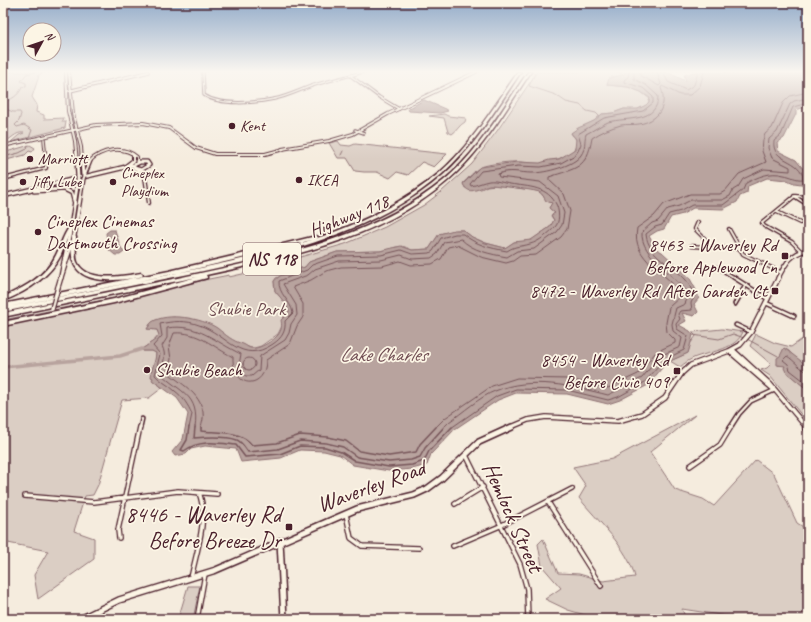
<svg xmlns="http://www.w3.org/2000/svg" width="811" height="622" font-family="Caveat,sans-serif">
<rect width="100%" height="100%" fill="#f5ecde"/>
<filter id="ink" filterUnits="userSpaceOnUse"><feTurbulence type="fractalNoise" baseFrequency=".025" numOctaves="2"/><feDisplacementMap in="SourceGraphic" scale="8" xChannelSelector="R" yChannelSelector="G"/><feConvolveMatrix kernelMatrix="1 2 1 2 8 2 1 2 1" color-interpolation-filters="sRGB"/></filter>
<g filter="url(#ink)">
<path fill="#dbcec4" stroke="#927678" d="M3 72H45L37 76H39L32 97 37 105 36 112 44 115V119L64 118 62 122H66L65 128 11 142 19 135 24 133C15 131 11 141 3 142V121L5 119 3 118Z
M537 72H626L623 75 611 77 608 85 628 87 641 92 650 99 647 105 636 110 624 109 613 113 602 114 594 121 571 133C572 136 575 137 576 140 580 155 550 162 538 164 532 164 526 162 520 162 512 161 488 164 481 167 474 170 468 179 463 183L465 188 481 189 487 186 495 185 533 190 540 192 547 201 552 203 549 208 555 213 551 216 554 220 550 227 530 241 514 242 505 248 486 243 472 237 463 230H457L439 234 429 249 412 250 405 247H396L380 251 337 252 309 262 305 267 293 270 276 278 274 281 275 291 286 304 289 312 278 334 261 346 254 348H251L231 340 217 329 174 317 156 320 150 324 147 329 157 330 159 335 155 340 142 349 143 351H152L156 353 155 362 151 372 154 382 158 384 162 388 149 398 122 400 98 485 93 495 85 496 74 531 94 538V559L38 599 34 575 48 551 3 542V320L229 275V277L269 268V266L345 244 385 227 424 205 441 192 472 164 497 131Z
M444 114 448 116 466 118 465 122C459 125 457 131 452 134L448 132 444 118 429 116Z
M338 141 341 145 350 146 355 144 447 154 434 167 422 162 408 175 397 172 390 178 377 172H364L355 171 347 158H338L329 143Z
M30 145 35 148 32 152 29 151 25 155 3 161V154L6 152Z
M722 329 743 332C736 349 713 351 696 357 690 359 685 363 680 367L670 361 688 353 690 346V344L696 336 692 332Z
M756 334 775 343 791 347 808 335V372L789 351 784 348 777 364 779 366 781 364 785 366 786 372 808 390V423L770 376 761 370 767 368 771 364 750 346Z
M695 415 650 452 675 490 703 499 714 506 756 460 774 474 797 523 808 530V619H746L682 609 686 619 620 618 599 619 568 610 545 599 561 588 542 566 538 544 543 539 558 573 579 574 603 581 635 577C628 548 597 520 579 498L586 486 573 467 612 459Z
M188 586H200L193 619H176L179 616Z"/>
<path fill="#b8a39e" stroke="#8c6e70" d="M626 72H667L686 81 684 75 694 72H808V106L796 110V114L784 138 777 143 778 151 796 160 808 175V185L794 183 787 180 767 178 748 186 747 193 740 196 737 202 723 209 693 208 683 214 671 217 664 229 657 231 649 236 656 249 662 252 689 277 695 288 699 298 694 304 698 312 694 316 682 313 686 321 679 325 690 331 693 335 688 353 666 363 648 385 620 400 608 404 567 394 516 393 498 400 455 429 431 454 427 465 412 469 389 471 353 465 340 455 324 451 300 450 281 458 241 462 236 449 205 446 191 449 186 454 175 456 172 452 183 439 188 414 177 398 152 380 153 378 151 377C151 368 156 362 156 353L152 351H143L142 349 155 340 159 335 157 330 147 329C149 327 149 325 152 322 167 312 202 318 217 328 226 335 232 341 243 344 246 345 248 348 251 348 259 350 274 340 278 335 282 330 282 325 281 320L289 312 286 304 275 291 274 281 280 276 305 267 309 262 337 252 380 251 401 246 412 250 429 249 439 234 454 230H463L472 237 485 243 505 248 514 242 531 240 550 227 554 220 551 215 555 213 549 208 552 203C550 202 548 202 546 201 544 198 543 194 539 192 536 190 494 185 490 185 480 186 470 198 463 184L480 167 517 162 540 163 549 160 559 159 575 149 576 139 571 133 578 128 594 121 602 114 613 113 624 109H638L646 105 649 102 650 98 641 92 628 87 607 85 609 78 623 75Z
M424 100 445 109 448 111 440 113 409 111 408 109Z
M110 230H115L120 246 124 252 120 255H115L108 249 106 233Z
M784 348 805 364 808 372V390L786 372 784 368 785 366 777 365V358L780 356Z"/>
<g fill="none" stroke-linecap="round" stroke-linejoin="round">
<path stroke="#765459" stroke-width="1" d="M640 72 641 76 659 86 661 84 657 72
M663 72 668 82 686 90 694 85 698 72
M243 364a6 6 0 1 1 12 0a6 6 0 1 1-12 0Z
M808 372C801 370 794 360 787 356L783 360 788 364 790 370 808 384
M189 428 192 414C188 405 183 397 175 391 169 385 161 382 155 375L160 354 153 346 162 336 160 324C173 321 186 320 199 325 227 334 241 366 273 344 282 338 286 331 285 321L293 313C291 301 278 294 279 281L307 270 312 265 338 256 381 255 401 250 412 254 430 253 433 251 441 238 455 234H463C476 245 490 248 507 251 516 245 521 247 530 244 539 242 549 233 555 227 560 222 559 212 557 206 548 186 529 187 510 184 503 183 496 180 489 181 483 182 477 185 471 186L470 184 481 171 518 166 541 167 561 163 575 155 578 151 581 144 578 134 604 118 643 111 653 103V97L643 88 624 82V80L628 77 629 72
M195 428C200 394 180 393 160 373 163 363 167 356 162 346L167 338V328C198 323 215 342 241 354L239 365 240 372 246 376H252L259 370 260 356 285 340 289 333 291 324 297 315 296 305 283 284 308 275 315 269 339 261 381 260 401 255 412 259 431 258 437 254 444 242 461 239C473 251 490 254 507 257L517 251 534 249 557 232 562 225 564 213 558 196 540 182 499 177 498 174C510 169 520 173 532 173 545 173 574 166 581 155 586 148 584 141 586 134 594 130 601 125 608 122 627 117 658 123 658 96L646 85 634 79V72
M201 428C202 423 204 418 203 412 200 393 180 383 167 372L171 359 169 346 174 333C198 331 213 347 233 357 232 390 266 390 266 360L290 344 297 326 303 317V304L293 287 311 280 326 271 341 267 382 266 400 261 411 265 432 264 441 259 448 247 457 245 481 257 506 263 513 261 520 256 536 255 561 237 567 229 570 211 564 194 549 180V177C576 168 587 169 592 138 601 132 610 128 621 125 627 124 633 125 639 124 658 121 668 106 661 88L662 86 680 95H690L700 86 704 72
M435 428 445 418 492 386 517 378 569 379 608 388 638 374 656 352 675 343V340L667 332 666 323 669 307 682 295C667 271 631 261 637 228L654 216 664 204 690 194H720L725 191 739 174 766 162 762 151 763 140 765 134 772 128 783 103 790 96 808 92
M443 428 449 422C462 413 481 396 495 391 531 376 572 386 608 395L642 378 660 356 680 347 682 338 673 331 672 324 676 308 685 304 688 296C677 274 640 257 642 232L652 223 658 221 668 209 679 206 691 200H722L730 196 733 190 738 187 743 179 764 169 790 171V167L772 158 768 148 769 139 777 132 790 104 794 101 808 98
M451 428 497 396 516 389 567 390 608 400 618 397 645 382 664 360 684 350 688 336 677 329 676 324 680 319 678 314 680 311 692 310 691 303 694 297C692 291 690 285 686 280 673 265 648 256 646 234L655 227 662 225 669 214 681 211 692 205H723L743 190 746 183C758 177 770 171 784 175 791 176 796 180 803 179 802 158 771 163 774 141L781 135 793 107 808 103"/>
<path stroke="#765459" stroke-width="1.5" d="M189 427 187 440 181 450 184 451C200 439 218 443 236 445L245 457 280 454 300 446 325 447 341 452 355 461 389 467 412 465 424 461 429 451 452 427
M195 427 194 438C206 437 226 436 237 440 242 442 245 448 248 452L278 449 300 441 326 443 343 447 357 457 389 462 411 460 420 457 425 448 444 427
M201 427V431C219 433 240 430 252 445L277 443 300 435 328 437 346 441 359 451 389 456 416 452 420 444 436 427"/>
<path stroke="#8c6e70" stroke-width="1" d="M618 72 623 75
M533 73H535L529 86 556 95 566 102 580 105 587 111 596 113 599 116
M27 74 36 72
M3 103 6 109 13 112H20L21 114 19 121 15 125 17 127 24 125 32 130 29 138
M3 103C11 99 19 96 22 87L26 86V83L21 81 28 72
M341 155 343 151
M3 157 19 153 27 149 28 145
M693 335 719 339 733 334 744 338
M747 339 778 356"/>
<path stroke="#b8a39e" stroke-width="3.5" d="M3 367 120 356 142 349"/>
<g stroke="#4a1f2b" stroke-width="3.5">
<path id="street-far3" d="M203 72 204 95C220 106 255 103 274 99 290 96 305 87 321 83 335 79 349 76 363 72
M351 76 379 97 399 109
M355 130 364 133
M44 139 46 162"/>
</g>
<g stroke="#4a1f2b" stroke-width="4.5">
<path id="street-far2" d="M137 170 145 177 149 203
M3 179 46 168V161
M794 196 808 205
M777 212 800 223
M698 222 695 229 714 248
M729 229 743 254 780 272
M691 246 739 249
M801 251 792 242 764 226 762 223 795 196 808 197
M717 267 735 278"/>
</g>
<g stroke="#4a1f2b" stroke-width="5.5">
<path id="street-far1" d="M733 277 768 299
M766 303 794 316
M735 304 746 285
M736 325 751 332
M140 428 142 419
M730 428 739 414 751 401 775 390"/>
</g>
<g stroke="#4a1f2b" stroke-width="6">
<path id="street" d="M466 455 520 564 527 589 528 619
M690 466 720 445 731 427
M25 496 94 502 178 491 217 494
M548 502 601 586
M455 504 483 487
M346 514 351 538 362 546 419 548
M119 538 118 530 140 427
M453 546 500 526 572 489
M191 578C196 554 209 516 199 493
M285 618 336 619
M197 619 205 574"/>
</g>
<g stroke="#4a1f2b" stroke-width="4">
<path id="secondary-far3" d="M66 72 68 111 75 141 77 162
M69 72 73 114 81 147 82 162
M69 91 148 72
M3 146 96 125 143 123 169 128 196 148 215 154H265L284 149
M282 149 329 141 353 134 388 114 476 72
M89 162C101 149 123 145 137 157V162
M131 162 133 161V154
M139 162H147"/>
</g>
<g stroke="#4a1f2b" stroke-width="5.5">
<path id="secondary-far2" d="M77 161 78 177
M82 161 83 176
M137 161V163
M140 162H147L149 165 141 170 134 168V165Z
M125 167 133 161
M84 176 90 161
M34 191 64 189 72 193 75 204
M3 196 134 165
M61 276 71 227 78 180
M61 278 74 237 83 179
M778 278C786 263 791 253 808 250"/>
</g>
<g stroke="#4a1f2b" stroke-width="6">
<path id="secondary-far1" d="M58 287 61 277
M733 350 770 384 807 428
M729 351 773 389
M509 428 528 420 546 417 618 421 642 414 665 398 682 373 691 365 729 351 740 345 751 332 779 277"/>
</g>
<g stroke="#4a1f2b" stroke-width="8">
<path id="secondary" d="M806 427 808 430
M280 541 284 619
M80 619 119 600 216 570 357 509 414 495 427 489 442 478 479 442 512 427"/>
</g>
<g stroke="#4a1f2b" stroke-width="3">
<path id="highway" d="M518 72H521C497 107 474 146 442 174 372 235 277 255 189 274 127 287 65 299 3 312V308C64 296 126 284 187 271 276 252 366 233 438 174 469 148 495 105 518 72Z
M528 72H531C508 106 487 143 457 172 390 237 294 256 206 275L207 277V278L114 303 3 326V322L114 299 197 277 3 317V313C70 299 138 287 205 272 288 254 375 236 443 181 479 152 502 109 528 72Z
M70 226H71L73 227C67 236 65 246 61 255 49 278 26 292 3 301V297C24 288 46 276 56 255 61 245 63 235 70 226Z
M72 236H74L76 237C77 245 74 255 77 262 86 283 124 276 141 273L143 275 141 277C121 280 81 287 73 261 71 255 71 242 72 236Z
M316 236 318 237V238L267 252 169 275 3 308V304L169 271 267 248Z"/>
</g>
<use href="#street-far3" stroke="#fcf5e5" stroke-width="1.5"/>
<use href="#street-far2" stroke="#fcf5e5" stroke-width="2"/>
<use href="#street-far1" stroke="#fcf5e5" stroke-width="2.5"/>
<use href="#street" stroke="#fcf5e5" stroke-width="3.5"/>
<use href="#secondary-far3" stroke="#fcf5e5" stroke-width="2"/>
<use href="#secondary-far2" stroke="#fcf5e5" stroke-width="3"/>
<use href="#secondary-far1" stroke="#fcf5e5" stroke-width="3.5"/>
<use href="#secondary" stroke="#fcf5e5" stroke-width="5"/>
<use href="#highway" fill="#fcf5e5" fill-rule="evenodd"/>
<g stroke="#4a1f2b" stroke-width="5.5" stroke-linecap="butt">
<path id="secondary-bridge-far1" d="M78 177V180
M83 179 84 176"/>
</g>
<g stroke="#4a1f2b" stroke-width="6" stroke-linecap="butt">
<path id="secondary-bridge" d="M52 309 58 287"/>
</g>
<use href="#secondary-bridge-far1" stroke="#fcf5e5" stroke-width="3"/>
<use href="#secondary-bridge" stroke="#fcf5e5" stroke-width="3.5"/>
</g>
</g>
<linearGradient id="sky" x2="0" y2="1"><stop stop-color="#95adca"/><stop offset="0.45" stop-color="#faf6f0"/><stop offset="1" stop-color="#faf6f0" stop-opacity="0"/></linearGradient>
<rect width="811" height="159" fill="url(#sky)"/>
<g fill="#4a1f2b" stroke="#fcf5e5" stroke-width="1.5">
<circle cx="232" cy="126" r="4"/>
<circle cx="30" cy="159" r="4"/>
<circle cx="299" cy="180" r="4"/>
<circle cx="23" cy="182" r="4"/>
<circle cx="113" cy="182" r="4"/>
<circle cx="38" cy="232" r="4"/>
<rect x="781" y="252" width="8" height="8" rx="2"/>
<rect x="771" y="287" width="8" height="8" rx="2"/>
<circle cx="147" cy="370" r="4"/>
<rect x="673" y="367" width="8" height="8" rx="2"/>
<rect x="285" y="523" width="8" height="8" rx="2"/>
</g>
<g text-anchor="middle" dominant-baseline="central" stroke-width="3.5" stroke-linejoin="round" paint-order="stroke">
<g font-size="16" fill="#4a1f2b" stroke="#fcf5e5" text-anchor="start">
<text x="240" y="126">Kent</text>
<text x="38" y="159">Marriott</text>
<text x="121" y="173">Cineplex<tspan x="121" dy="18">Playdium</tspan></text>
<text x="307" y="180">IKEA</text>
<text x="31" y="182">Jiffy Lube</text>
</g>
<rect fill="#fcf5e5" stroke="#7f5f63" stroke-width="1" x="243" y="243" width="58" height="32" rx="3"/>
<g font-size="18" font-weight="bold" fill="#4a1f2b">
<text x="272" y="259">NS 118</text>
</g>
<g font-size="19" fill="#4a1f2b" stroke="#fcf5e5">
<text transform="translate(349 216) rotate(-22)">Highway 118</text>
</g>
<g font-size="19" fill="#4a1f2b" stroke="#fcf5e5" text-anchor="end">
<text x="46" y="221" text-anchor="start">Cineplex Cinemas<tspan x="46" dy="22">Dartmouth Crossing</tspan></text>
<text x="777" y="245">8463 - Waverley Rd<tspan x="777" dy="22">Before Applewood Ln</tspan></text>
<text x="767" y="291">8472 - Waverley Rd After Garden Ct</text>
<text x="669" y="360">8454 - Waverley Rd<tspan x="669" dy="22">Before Civic 409</tspan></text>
<text x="155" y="370" text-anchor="start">Shubie Beach</text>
</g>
<g font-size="19" fill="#6e4b51" stroke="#fcf5e5">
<text x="246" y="309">Shubie Park</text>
</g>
<g font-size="20" font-style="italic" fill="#704d53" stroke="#fcf5e5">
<text x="383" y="354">Lake Charles</text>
</g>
<g font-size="23" fill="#4a1f2b" stroke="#fcf5e5">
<text transform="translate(371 486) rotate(-20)">Waverley Road</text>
<text transform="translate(513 517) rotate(66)">Hemlock Street</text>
</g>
<g font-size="23" fill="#4a1f2b" stroke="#fcf5e5" text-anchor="end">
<text x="281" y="514">8446 - Waverley Rd<tspan x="281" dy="26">Before Breeze Dr</tspan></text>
</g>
</g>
<rect width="811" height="622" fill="none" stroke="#fcf5e5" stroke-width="16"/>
<rect x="8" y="8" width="795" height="606" fill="none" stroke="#4a1f2b" stroke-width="1.5" filter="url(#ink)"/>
<g transform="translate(42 42) rotate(50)"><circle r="19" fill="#fcf5e5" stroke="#b59f9b"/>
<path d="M0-3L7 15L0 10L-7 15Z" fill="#4a1f2b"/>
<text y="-6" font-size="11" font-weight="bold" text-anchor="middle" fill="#4a1f2b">N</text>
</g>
</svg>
